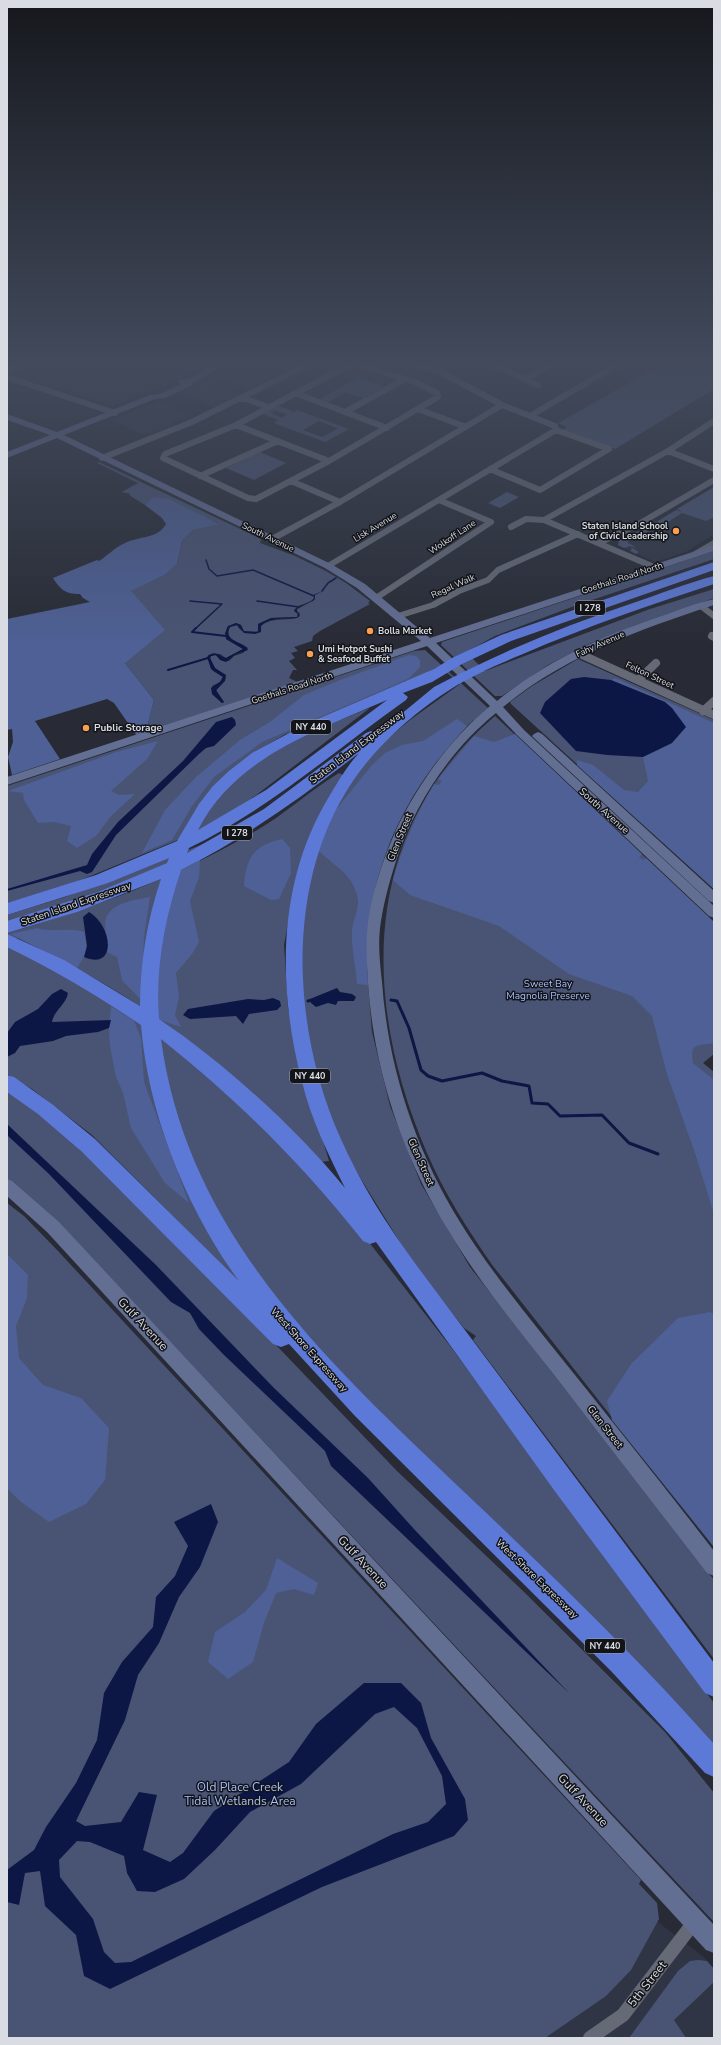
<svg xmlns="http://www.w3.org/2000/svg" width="721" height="2045" font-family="'Nunito Sans',sans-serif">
<rect width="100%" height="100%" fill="#282b35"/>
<path fill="#2f3544" d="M63 362H213L165 386 113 406 30 380Z
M242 362H243L277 375 248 390 221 379 223 378 216 375Z
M205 380 221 387 239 394 215 407 180 393Z
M160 401 188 416 171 423 174 425 151 434 148 433 144 435 112 420Z
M682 506 714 518V534L686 552 655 562 618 545 619 540 650 526Z
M654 1919 705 1958 714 1969V2038H475Z"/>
<path fill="#495474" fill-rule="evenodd" d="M666 362H714V389L615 449 563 430 567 427 558 423Z
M359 377 384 386 363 398 346 392 328 402 320 399Z
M279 406 294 412 297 410 349 429 325 442 274 423 278 420 263 414 270 410 274 412 272 414 283 418 287 414 271 410ZM319 421 337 428V429L322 437 303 430Z
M260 452 286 463 254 480 226 468Z
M99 462 261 539 260 543 295 556 326 571 346 583 370 601 368 603 370 604 320 631 313 636 312 641 294 647 298 651 291 653 295 658 289 661 297 670H293L289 678 297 682 146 732 154 700 125 663 130 591 165 575 177 564 182 541 193 530 218 523 152 497 145 505 129 495 131 494 122 492 138 483 97 463ZM310 602 296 610 300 616C294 622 271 616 261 626V632C251 633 242 635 237 625L230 627C223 640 240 642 248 648L243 653 234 656 229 661H223L215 655 211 656 210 658 215 668 226 678 216 691 224 702 222 703 212 694V686L220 682 223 677 213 671 208 655 220 654 226 658 243 649 226 639 227 627 236 623 241 625 244 632H255L260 630 258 624 271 618 297 617 298 614 294 610 298 606Z
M714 487V518H712L706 521 682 513 657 529 650 526 676 510 683 512 677 509Z
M507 492 519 497 500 508 488 503Z
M644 529 649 531 627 542 637 548 630 546 624 548 630 551 632 549 631 547 639 552 636 554 618 545 619 540Z
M714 551V559L577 605 495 636 466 652 485 671 650 609 714 589V598L591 643 548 665 502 696H495L441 645 442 642Z
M425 650 488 708 467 726 431 768 414 793 392 836 377 880 369 925 367 971 372 1032 390 1106 421 1184 470 1267 714 1580V1659L473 1340 476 1336 464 1328 411 1260 340 1145 316 1081 303 1014 302 944 305 890 317 849 336 804 354 775 381 744 410 720 460 684 439 666 415 680 284 735 259 750 180 839 71 884 7 903V786L414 651Z
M578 659 714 720V889L511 704 510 702 532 686Z
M370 708 247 802 194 833 224 789 242 771 306 733Z
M495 716 714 922V1040L712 1043H714V1054L703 1063 714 1072V1547L493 1266C468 1230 444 1193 427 1153 361 1000 360 831 495 716Z
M339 773 343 775 318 821 297 874 284 945 288 1008 301 1068 329 1161 320 1162C275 1119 231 1072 181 1035 131 997 76 966 19 939L7 936V933C93 909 176 877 254 832 284 815 309 791 339 773Z
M206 843 146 874 70 904 7 922V915L65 897Z
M7 945 47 964 122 1009 162 1034 229 1090 325 1186 450 1346 714 1703V1751L688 1720 328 1362C313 1346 298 1332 284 1315 220 1237 174 1144 159 1044L144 1034C152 1093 169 1152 195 1205 210 1238 234 1268 254 1297L250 1301 214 1257 92 1135 32 1089 7 1074Z
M7 1091 51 1121 276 1345 397 1471 522 1590 665 1732 714 1793V1922L174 1346 7 1180Z
M7 1203 24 1216 58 1251 641 1880 639 1884 657 1903 659 1919 631 1970 606 1996 545 2038H7Z
M698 1960 707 1961 714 1969V1982L674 2020 686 2038H629L678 1971 690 1961Z"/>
<path fill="#4e6095" d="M152 497 169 499 219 524 193 530 182 541 177 564 165 575 131 591 165 630 125 663 154 700 146 732 137 736 114 703 107 699 35 721 60 759 12 775 8 757 13 742 12 729 7 730V619L90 602 83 598 80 594C65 594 61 590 53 578L97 560 99 561C106 557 114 548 125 543 139 536 158 539 166 524L162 518 145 505Z
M409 655 416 656 420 660V667L408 679 262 742 214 777 192 806 172 840 142 853 165 810 196 777 240 740 270 722 304 695 340 680Z
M615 678 714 723V889L577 765V760L593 765 624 790 638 792 648 781 643 757 672 743 665 702 611 680Z
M457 719 467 726C399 798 360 884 368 985L357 984C356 967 351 948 352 931 353 915 363 907 355 889 349 872 329 862 317 849L330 817 372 765 385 753 402 745 423 741Z
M515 734 642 854 639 857 643 860 646 858 714 922V1043C698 1046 689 1042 693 1063L714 1080V1214L696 1156 667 1074 652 1016 632 996 569 974 499 926 410 895 393 880C403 846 416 814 434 784L439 785 442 781 438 779 474 736 494 742Z
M158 741 147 759 111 791 119 795 135 794 111 816 96 836 77 848 67 841 71 826 54 822 38 823 24 800 23 793 8 791 116 752Z
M282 839 290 848 291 873 279 899 271 900 244 886C246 858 254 845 282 839Z
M200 860 199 877 190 901 199 942 192 954 176 973 179 997 175 1015 181 1027 157 1019 155 971 178 872Z
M150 897 144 936 142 1001 122 980 117 957 107 952C108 941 103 927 106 918 112 902 136 900 150 897Z
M37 928C52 933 68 927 84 932 88 949 87 953 77 968L11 934Z
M111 1006 134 1021 141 1038 144 1082 189 1203 165 1183 131 1128 123 1093 116 1077 110 1046 109 1028Z
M7 1254 28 1275 27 1298 16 1326 19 1358 43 1385 81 1398 109 1428 105 1480 86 1504 49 1522 21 1502 7 1488Z
M710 1312 714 1314V1547L612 1420 607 1401 631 1364 678 1318Z
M277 1558 318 1583 314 1595 294 1589 276 1593 264 1623 253 1662 228 1679 208 1662 215 1632 245 1612 266 1590Z"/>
<path fill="#0d1745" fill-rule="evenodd" d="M325 590 315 595V599L313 601 297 608V611L300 614 297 618C285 619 270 617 261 626V632L255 634 244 633 237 625 230 627C222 642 244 641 248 650L236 654 226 662 220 660 216 655 211 656 210 658 215 668 226 675 225 681 216 690 224 702 222 703 212 694 211 688 220 682 223 677 211 669 207 657C215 649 219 656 226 658L243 649 226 639 225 633 228 626 236 623 241 625 244 631 258 632V624L271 618 297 617 298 614 294 611C299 603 309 605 314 598L313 595Z
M584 677 611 680 665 702 672 708 686 727 672 743 643 757 607 755 576 751 540 713 545 702 571 679Z
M232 717 235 720 236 725 214 746 206 748 199 754 116 835 92 872 87 874 80 871 7 891V889L87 865 92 854 118 822 183 761 216 722Z
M89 912C113 926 117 971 84 957L87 946 83 917Z
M337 988 340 992 352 994 356 997 354 1001H338L336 1005 328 1003 316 1007 311 1003 310 999Z
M61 989 68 993C66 1005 54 1010 52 1022L111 1020 109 1028 98 1032 66 1036 53 1041 20 1046 15 1053 7 1057V1033L15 1022 38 1009 52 994Z
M273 998 280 1001 281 1006 277 1010 249 1014 243 1024 236 1016 190 1019 183 1015 188 1009 248 999 264 1000Z
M7 1124 156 1265 274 1388 368 1478 414 1529 569 1693 331 1466 325 1451 224 1355 199 1329 190 1313 171 1302 48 1173 7 1135Z
M211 1504 218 1522 200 1567 179 1597 159 1643 138 1675 125 1720 76 1821 85 1826 121 1822 139 1792 157 1795 143 1850 170 1862 183 1853 214 1811 289 1762 316 1724 364 1683H401L421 1703 431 1738 465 1799 468 1820 454 1836 322 1887 110 1989 84 1976 76 1935 45 1906 40 1871 25 1873 19 1905 7 1902V1870L34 1850 46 1827 76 1783 97 1740 104 1693 122 1662 153 1627 156 1597 175 1576 188 1546 174 1522ZM394 1707 417 1728 442 1776 446 1804 428 1822 393 1834 131 1962 115 1963 104 1952 93 1919 60 1877 59 1860 77 1841 90 1842 124 1856 127 1873 137 1891 155 1892 184 1879 215 1850 250 1812 301 1784 375 1714Z"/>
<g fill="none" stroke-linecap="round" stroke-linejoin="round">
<path stroke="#0d1745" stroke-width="1.5" d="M206 560 209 569 217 576 253 570 314 596
M322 591 328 583 336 578
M190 601 222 604 195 629
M257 601 299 607"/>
<path stroke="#0d1745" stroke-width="2" d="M196 628 192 632 226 636
M168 670 208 658"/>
<path stroke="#0d1745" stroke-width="3" d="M391 1000 397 1001 409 1028 421 1070 428 1076 442 1081 482 1073 502 1081 529 1086 532 1103 548 1104 560 1116 602 1115 629 1143 658 1154
M308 1001 313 1000"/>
<path stroke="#666a76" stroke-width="6" d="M409 362 443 373 502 405 555 426 556 430
M488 362 538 385
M353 363 415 382 437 393 438 397 329 461 256 499 248 498 163 458 165 454 236 425Z
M7 371 25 362
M7 377 115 413
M525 379 555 362
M295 393 387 428
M240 399H246L268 407
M418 409 466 427
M345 412 405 379
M530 416 622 362
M236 425 329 461
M668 451 714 469
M102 458 192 422 313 362
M490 469 540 490 609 449 556 430
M200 476 278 441
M291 481 340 502
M544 520 654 567
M511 527 526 519 544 520 668 451 714 421
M272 539 340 502 502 405
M599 543 637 525 714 480
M695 554 714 543
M328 566 556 430
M376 598 491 522 439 500
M701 606 714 616
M398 616 433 605 459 591 488 580 498 570 578 534"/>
<path stroke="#666a76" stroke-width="8" d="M712 636 714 637
M578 653 714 715
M638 680 656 663
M703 711 714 701"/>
<path stroke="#666a76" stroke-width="14" d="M590 2038 623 2015 695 1921"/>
<path fill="#636e93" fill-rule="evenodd" d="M221 362H231L193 383 191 386 165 398 155 399 64 435 331 564 365 584 430 638 714 545V551L436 643 497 701C546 661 602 636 662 616 679 610 696 603 714 599V605C638 630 565 656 503 707L524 730 714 906V918L709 916 516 734 496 713C450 750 414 805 396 861 389 883 383 905 380 928 378 946 380 964 382 982 388 1067 415 1149 460 1222 492 1274 533 1322 571 1370 619 1430 667 1490 714 1551V1576L707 1573C660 1512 612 1450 565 1389 525 1337 482 1287 448 1230 402 1155 374 1071 368 983 367 966 366 949 367 932 370 897 382 862 396 830 418 784 450 739 490 706L427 646 7 785V777L421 641 357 588 325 568 57 438 7 458V452L50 435 7 420V414L57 432 150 395 160 394 181 384 178 382 179 380 188 379Z
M538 732 542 734 714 891V903L709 901 534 738 532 736 534 734Z
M7 1179 12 1181 59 1222 714 1925V1953L706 1950 47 1232 7 1196Z"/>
<path fill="#5d79d8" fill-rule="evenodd" d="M714 562V570L511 641 462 664 432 682 403 693 408 697 406 700C334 751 269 809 189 848L187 853 264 809 366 733 371 731 377 734 434 687C498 653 564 626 633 603 660 594 687 583 714 576V584C650 605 585 627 523 654 499 664 473 675 451 689 418 710 384 739 360 771 284 872 290 1025 340 1137 360 1183 387 1225 417 1266L714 1663V1697L705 1693 554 1490 376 1242 370 1244 363 1241C302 1164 239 1101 161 1039 188 1242 340 1373 479 1506 560 1583 640 1660 714 1744V1777L705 1773 611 1671 355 1416 289 1344 281 1347 273 1344 81 1151 38 1114 7 1092V1075L14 1077 52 1104 95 1139 239 1281C187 1210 148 1114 141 1025 98 996 54 970 7 947V934L64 960 140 1006C140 963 147 920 161 879L77 912 7 933V921L98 892 160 866 167 863 169 858 108 883 7 915V903L96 875 177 841 199 804 213 786 229 771 252 753 304 725 434 669 452 658 501 635ZM387 700 266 790 198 830C235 757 316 731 387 700ZM359 753C347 766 339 780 330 795 277 881 277 986 302 1082 311 1119 328 1154 345 1188 296 1128 223 1062 159 1019 155 968 165 918 181 870 245 838 302 797 359 753Z"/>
</g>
<linearGradient id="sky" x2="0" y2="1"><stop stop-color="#16181d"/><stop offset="0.56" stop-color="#424a5c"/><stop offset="1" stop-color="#424a5c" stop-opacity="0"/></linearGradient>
<rect width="721" height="648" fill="url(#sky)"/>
<g fill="#fa9f4f" stroke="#121418" stroke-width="1.5">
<circle cx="676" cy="531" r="4"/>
<circle cx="370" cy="631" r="4"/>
<circle cx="310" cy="654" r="4"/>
<circle cx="86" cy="728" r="4"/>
</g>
<g text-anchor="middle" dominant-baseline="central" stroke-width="3" stroke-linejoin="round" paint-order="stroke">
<g font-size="9" font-weight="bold" fill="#d9dce3" stroke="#121418" text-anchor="start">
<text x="668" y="526" text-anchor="end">Staten Island School<tspan x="668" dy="10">of Civic Leadership</tspan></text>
<text x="378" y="631">Bolla Market</text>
<text x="318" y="649">Umi Hotpot Sushi<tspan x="318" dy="10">&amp; Seafood Buffet</tspan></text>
</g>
<g font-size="9" fill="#d9dce3" stroke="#121418">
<text transform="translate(375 527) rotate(-31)">Lisk Avenue</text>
<text transform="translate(268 537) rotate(26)">South Avenue</text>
<text transform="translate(452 537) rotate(-34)">Wolkoff Lane</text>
<text transform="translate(622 578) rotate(-18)">Goethals Road North</text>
<text transform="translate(453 586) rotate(-24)">Regal Walk</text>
<text transform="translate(600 644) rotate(-24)">Fahy Avenue</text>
<text transform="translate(650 675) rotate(25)">Felton Street</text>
<text transform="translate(292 688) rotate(-18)">Goethals Road North</text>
</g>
<g fill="#121418" stroke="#9da0a6" stroke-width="1">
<rect x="575" y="601" width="30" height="14" rx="3"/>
<rect x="291" y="720" width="40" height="14" rx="3"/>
<rect x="222" y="826" width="30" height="14" rx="3"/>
<rect x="290" y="1069" width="40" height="14" rx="3"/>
<rect x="585" y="1639" width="40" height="14" rx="3"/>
</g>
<g font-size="9" font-weight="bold" fill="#d9dce3">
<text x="590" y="608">I 278</text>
<text x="311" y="727">NY 440</text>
<text x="237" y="833">I 278</text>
<text x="310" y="1076">NY 440</text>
<text x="605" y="1646">NY 440</text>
</g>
<g font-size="10" font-weight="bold" fill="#d9dce3" stroke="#121418" text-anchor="start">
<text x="94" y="728">Public Storage</text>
</g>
<g font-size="10" fill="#d9dce3" stroke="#121418">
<text transform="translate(357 747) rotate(-37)">Staten Island Expressway</text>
<text transform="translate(604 811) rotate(42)">South Avenue</text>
<text transform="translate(400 837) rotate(-68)">Glen Street</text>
<text transform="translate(76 904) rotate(-19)">Staten Island Expressway</text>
<text transform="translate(421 1162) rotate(66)">Glen Street</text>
<text transform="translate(309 1350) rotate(48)">West Shore Expressway</text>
<text transform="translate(605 1427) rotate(52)">Glen Street</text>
<text transform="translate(537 1579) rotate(44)">West Shore Expressway</text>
</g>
<g font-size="10" fill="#a7befe" stroke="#121418">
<text x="548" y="984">Sweet Bay<tspan x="548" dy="12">Magnolia Preserve</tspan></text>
</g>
<g font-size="12" fill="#d9dce3" stroke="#121418">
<text transform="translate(143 1324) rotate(47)">Gulf Avenue</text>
<text transform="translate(363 1562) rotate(47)">Gulf Avenue</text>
<text transform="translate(583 1800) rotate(47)">Gulf Avenue</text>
<text transform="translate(647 1984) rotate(-52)">5th Street</text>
</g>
<g font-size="12" fill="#a7befe" stroke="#121418">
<text x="240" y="1787">Old Place Creek<tspan x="240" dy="14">Tidal Wetlands Area</tspan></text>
</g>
</g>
<rect width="721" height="2045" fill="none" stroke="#d9dce3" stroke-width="16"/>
</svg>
